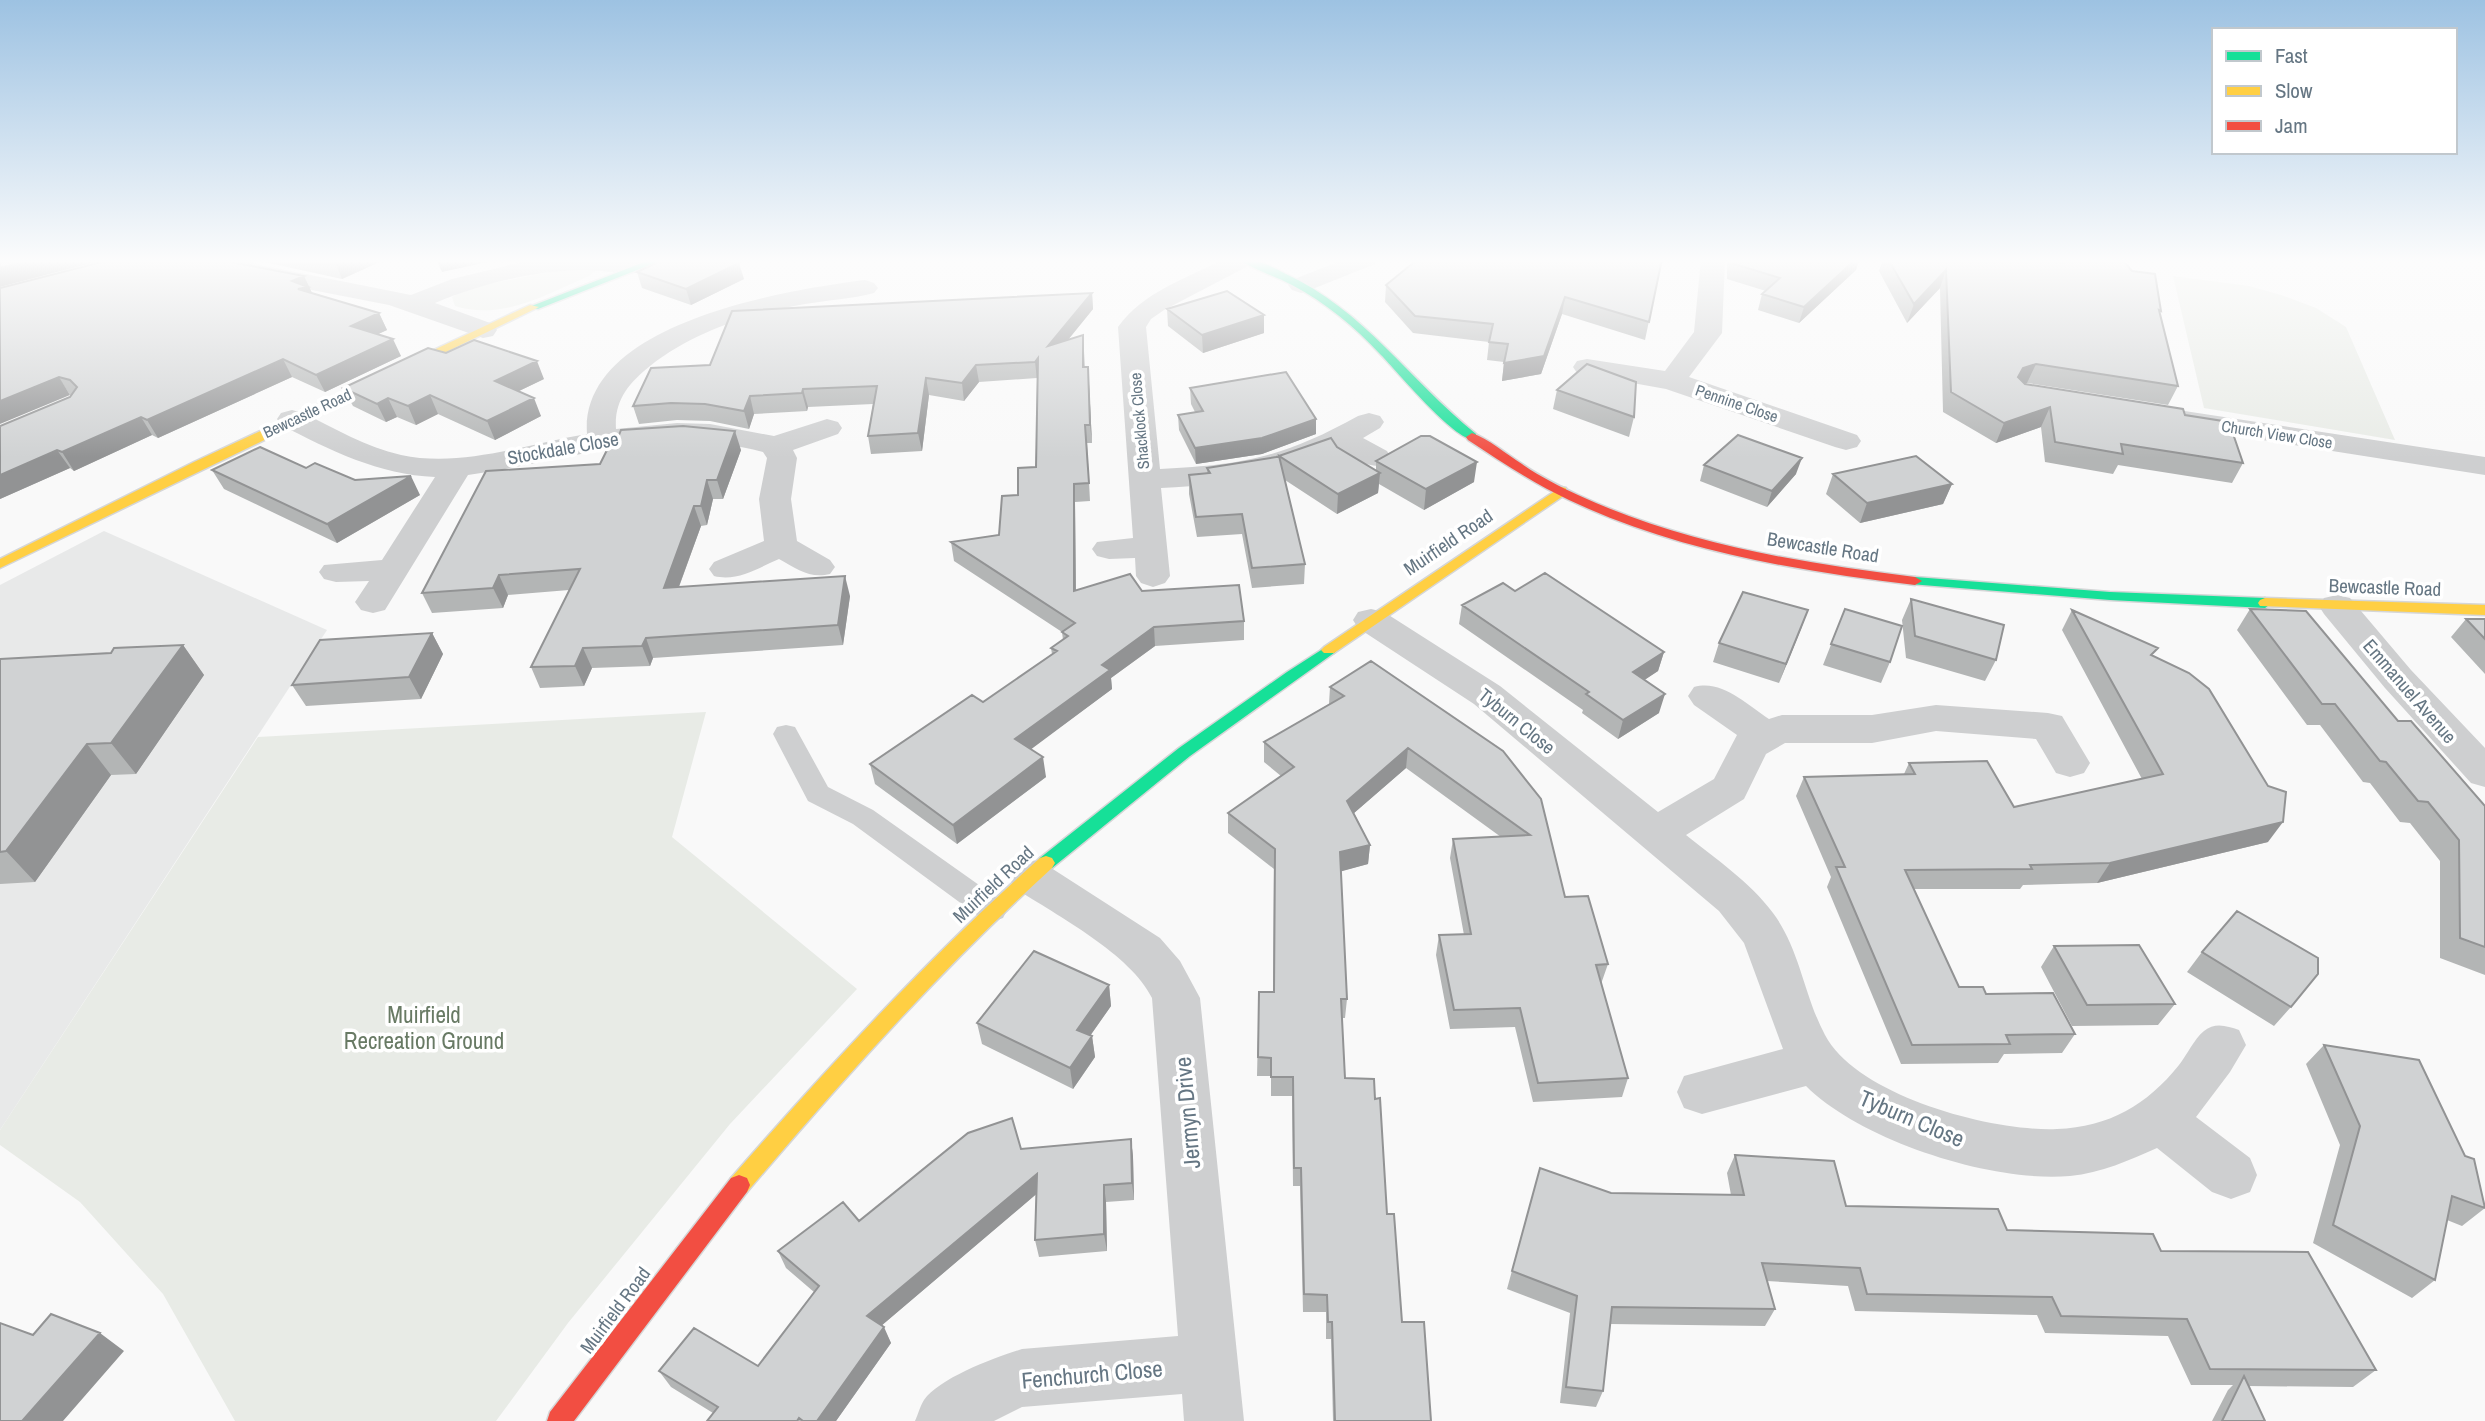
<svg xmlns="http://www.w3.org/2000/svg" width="2485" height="1421" font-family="'Archivo Narrow',sans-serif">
<rect width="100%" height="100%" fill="#f9f9f9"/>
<path fill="#e8e9e9" d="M104 531 327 630 0 1130V585Z"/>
<path fill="#e8ebe6" d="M580 266 597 270 589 276C547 294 502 321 455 306L452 297 468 288Z
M2173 276 2249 286 2281 295 2316 308 2346 327 2395 440 2204 408Z
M706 712 672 837 857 989 730 1124 568 1323 496 1421H235L163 1294 80 1202 0 1145V1130L258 737Z"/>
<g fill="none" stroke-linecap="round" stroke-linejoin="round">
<g stroke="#d5d6d7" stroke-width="3">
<path id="fast" d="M652 259H665L538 309 529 307Z
M1239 259C1255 258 1269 265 1284 273 1366 311 1408 379 1476 434V440C1456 443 1397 371 1381 355 1355 327 1326 303 1292 285 1276 276 1253 270 1239 259Z
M1915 577 2110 592 2265 598 2272 603 2265 608 2110 600 1910 584 1908 581Z
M1329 645 1337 650 1334 653 1190 756 1052 868H1040L1037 863 1040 858 1179 748 1287 672Z"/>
</g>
<g stroke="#d5d6d7" stroke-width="3">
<path id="slow" d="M530 305 539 307 0 568V559L194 462Z
M1561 487 1566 488V494L1334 653H1324L1321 650 1324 647Z
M2265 598 2485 605V615L2260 606 2258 603 2260 600Z
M1046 856 1052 858 1055 863 1052 868C942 968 843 1079 747 1192L739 1195 731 1192 728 1185 731 1178C829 1066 929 957 1040 858Z"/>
</g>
<g stroke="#d5d6d7" stroke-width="3">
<path id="jam" d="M1472 433C1489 439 1506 454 1522 464 1539 476 1559 486 1578 495 1684 544 1800 563 1915 577L1922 581 1915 585C1797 571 1677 551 1569 500 1533 483 1500 461 1468 440L1466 437Z
M739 1175 747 1178 750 1185 747 1192 574 1421H547L550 1412 731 1178Z"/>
</g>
<path fill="#cecfd0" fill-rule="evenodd" d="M786 725 795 727 828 787 873 810 1003 902 1007 910 1003 918 992 922 981 918 853 824 808 801 773 734 777 727Z"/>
<path fill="#cecfd0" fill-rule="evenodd" d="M207 259H241L260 265 411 295 452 279 527 261 630 259 641 262 645 267 641 272C626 276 600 269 582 270 532 271 481 284 435 303L493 324 497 330 493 336 483 338 389 305 245 277 210 264Z
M1224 259H1255L1252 264 1164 310 1151 319 1146 327 1160 469C1244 465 1284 457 1358 416L1369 413 1380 416 1384 422 1380 428 1363 438 1387 451 1391 458 1387 465C1368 469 1356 459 1340 450 1283 478 1224 485 1161 488L1170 576 1165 583 1153 587 1141 583 1136 576 1135 558 1109 559 1097 556 1092 549 1097 542 1133 538 1118 327C1143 292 1187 278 1224 259Z
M1345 259H1378L1375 264 1310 290 1301 293 1292 290 1288 285 1292 280Z
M1701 259H1725L1722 333 1689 377 1857 435 1861 441 1857 447 1846 450 1835 447 1666 389 1577 373 1573 367 1577 361 1587 359 1665 371 1694 332Z
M865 280 874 283 878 288 874 293C852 299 828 300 805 304 749 314 695 331 650 366 629 383 614 400 616 429L677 423 710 424 774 436 827 419 838 422 842 428 838 434 793 450 797 458 791 499 797 541 830 560 835 567 830 574C810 579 797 569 779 559 758 568 737 582 714 576L709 569 714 562 764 541 759 499 767 458 763 452C663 425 567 461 468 475L385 610 373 613 361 610 355 602 369 581 336 582 324 579 319 572 324 565 382 560 435 477C379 475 330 450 281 425L277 419 281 413 292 410 303 413C334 428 366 447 401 455 462 468 527 444 587 434 579 323 786 290 865 280Z
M2178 410 2485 457V475L2167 425 2163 419 2167 413Z
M2337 595 2350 598 2411 670 2485 748V787L2471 783 2385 688 2324 614 2319 606 2324 598Z
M1371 609 1384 612 1500 686 1658 812 1714 779 1737 735 1694 705 1688 696 1694 687C1722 679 1746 704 1769 719L1782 715H1872L1936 705 2048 713 2062 716 2090 763 2084 773 2070 777 2056 773 2036 739 1936 731 1872 743H1785L1766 754 1744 799 1686 835C1716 859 1750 882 1773 913 1800 949 1804 996 1825 1035 1857 1096 1992 1132 2057 1129 2109 1127 2147 1105 2179 1065 2187 1055 2194 1039 2204 1031 2215 1022 2227 1026 2239 1030L2246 1045 2230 1072 2196 1117 2250 1158 2257 1175 2250 1192 2231 1199 2212 1192 2157 1148C2130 1160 2101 1173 2070 1176 1993 1183 1861 1141 1806 1086L1702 1114 1684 1108 1677 1092 1684 1076 1783 1049 1744 943 1719 911 1474 704 1358 628 1353 620 1358 612Z
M1030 859 1045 864 1160 938 1180 961 1200 998 1244 1421H1184L1182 1394 1022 1407 994 1421H915C918 1415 920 1406 924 1400 939 1378 996 1357 1022 1349L1178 1336 1152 998C1131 954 1056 915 1015 888L1008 876 1015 864Z"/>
<use href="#fast" fill="#16e098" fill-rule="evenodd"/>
<use href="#slow" fill="#ffcf43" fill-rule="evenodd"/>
<use href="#jam" fill="#f24e42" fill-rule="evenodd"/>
</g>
<path fill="#b3b5b5" d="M251 259H386L342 279Z
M1662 259 1645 340 1562 314 1541 374 1502 381 1504 362 1487 360 1489 342 1413 333 1385 302 1386 285Z
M1729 259H1859L1856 270 1799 323 1758 310 1762 294 1766 291 1727 279V265Z
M1883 259H1888L2161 311 2160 313 2178 386 2168 405 2027 383 2025 384 2185 415 2243 463 2232 483 2118 465 2113 474 2045 462 2041 427 1996 443 1943 412 1940 288 1907 323 1879 271Z
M236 263 304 276 312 293 379 313 387 330 378 334 401 356 325 392 292 377 158 438 152 435 74 471 70 468 0 499V426L70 397 72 395H70L0 288Z
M637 272 744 279 691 305 642 288Z
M1092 293 1093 309 1068 340 1083 335 1085 367 1089 384 1092 443H1087L1090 501 1075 502 1076 590 1142 591 1244 621V640L1155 646 1111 678 1112 689 1030 749 1046 777 957 844 875 784 870 764 983 702 1052 654 1051 648 1063 640 1062 632 954 561 951 542 999 535 1018 495 1036 467 1037 378 979 382 964 401 929 395 922 451 871 454 868 436 873 404 808 407 807 411 754 414 749 429 710 421 677 420 639 424 633 406 710 365Z
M1167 309 1264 315V333L1203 353 1168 326Z
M544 379 519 391 541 416 495 440 438 414 416 425 397 417 386 422 353 406 343 388Z
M1190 388 1316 434 1262 454 1196 464 1179 430 1178 415 1195 412 1191 404Z
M1557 390 1634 417 1629 437 1553 409Z
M1337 447 1376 471V461L1474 482 1424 510 1379 484 1378 493 1337 514 1285 480 1305 564 1304 584 1252 588 1242 534 1197 537 1189 494V475L1207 473V468Z
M741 450 723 499H713L707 525 701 526 679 587 850 596 843 645 653 658 650 666 592 668 584 686 540 688 531 667 569 590 508 595 503 608 432 613 422 593 600 464Z
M1704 465 1796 474 1767 507 1700 481Z
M306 468 355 480 420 495 337 543 224 489 212 470Z
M1833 474 1952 484 1943 504 1860 523 1826 494Z
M1515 591 1664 652 1658 671 1644 680 1659 713 1618 739 1582 713 1583 710 1459 624 1462 605Z
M1911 599 1996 660 1985 681 1906 658 1902 620Z
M1845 609 1890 662 1881 683 1823 665Z
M2250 609 2398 721 2485 806V975L2440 958V861L2410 823 2400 822 2370 783 2363 782 2320 725H2307L2237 630Z
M1808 610 1779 683 1713 662 1719 643Z
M2072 610 2153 656 2268 842 2097 883 2023 885 2020 889H1914L1959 987 1986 994 2075 1034 2062 1053 2004 1054 1998 1063 1901 1064 1827 887 1831 877 1796 796 1804 777 1904 774 1909 763 2014 807 2142 779 2062 630Z
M2466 619H2485V674L2451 637Z
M432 633 443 654 421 699 306 706 292 685Z
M183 645 204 675 136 774 111 775 35 882 0 884V659L111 653Z
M1330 687 1503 751 1565 897 1608 964 1601 984 1628 1078 1622 1097 1533 1102 1515 1027 1450 1029 1436 955 1439 935H1464L1450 858 1453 839 1501 837 1406 768 1354 813 1370 845 1368 864 1341 871 1347 999 1345 1018H1342L1345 1078 1375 1099 1387 1214 1402 1322 1431 1421H1333L1331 1339H1326V1312H1303L1300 1186H1293L1292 1096H1271V1076H1257L1259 992H1273L1274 869 1228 833V813L1281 776 1264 762V742L1329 704Z
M2054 946 2175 1004 2158 1025 2072 1026 2041 967Z
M2202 952 2291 1007 2274 1026 2187 972Z
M1109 985 1111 1006 1090 1036H1092L1095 1057 1073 1089 982 1044 977 1023Z
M2324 1045 2485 1208 2462 1226 2447 1220 2435 1280 2412 1298 2313 1243 2340 1145 2306 1064Z
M1131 1139 1133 1157 1134 1200 1106 1202 1107 1251 1039 1257 1035 1240 1036 1194 882 1325 891 1343 836 1421H707L713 1413 671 1387 659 1371 758 1366 814 1292 786 1268 778 1251 859 1221 1021 1149Z
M1735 1155 1846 1206 2007 1230 2161 1251 2376 1370 2353 1387 2248 1386 2265 1421H2212L2228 1390 2233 1385H2191L2168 1336 2045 1333 2037 1315 1855 1311 1848 1286 1767 1281 1775 1309 1765 1326 1610 1324 1603 1391 1596 1407 1560 1403 1570 1313 1507 1289 1540 1168 1611 1193 1731 1195 1727 1173Z"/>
<path fill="#929394" d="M35 259H107L0 287V268Z
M343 259H386L342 279 335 262Z
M436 259H501L442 272Z
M1856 259H1859L1856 270 1799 323 1804 307Z
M739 263 744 279 691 305 686 289Z
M1946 270 1940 288 1907 323 1914 304Z
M304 276 312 293 306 306 292 281Z
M1092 293 1093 309 1049 363 1048 346Z
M1565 297 1562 314 1541 374 1502 381 1504 363Z
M379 313 387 330 359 343 351 326Z
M1264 315V333L1203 353 1202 335Z
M393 339 401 356 325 392 316 375Z
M1038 358 1040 376 1037 379 1035 362Z
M283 359 292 377 158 438 147 420Z
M537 361 544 379 502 399 495 381Z
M2036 364 2027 383 2015 387 2018 377 2023 368Z
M976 365 979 382 964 401 962 383Z
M1088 367 1089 384 1092 443 1090 425Z
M59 377 70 395 0 424V401Z
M926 378 929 395 922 451 918 433Z
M803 389 808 407 807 411 802 393Z
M430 395 438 414 416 425 408 406Z
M750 396 754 414 749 429 744 411Z
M388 398 397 417 386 422 377 404Z
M534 398 541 416 495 440 487 421Z
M2050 407 2041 427 1996 443 2004 423Z
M141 417 152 435 74 471 62 452Z
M1316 419V434L1262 454 1196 464 1195 448Z
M735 431 741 450 723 499 717 480Z
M57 450 70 468 0 499V475Z
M1802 458 1796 474 1767 507 1772 491Z
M1477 462 1474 482 1424 510 1426 489Z
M1380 473 1378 493 1337 514 1338 494Z
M411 476 420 495 337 543 327 524Z
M707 480 713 499 707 525 701 506Z
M1074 484 1075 502 1076 610 1074 591Z
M1952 484 1943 504 1860 523 1867 503Z
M694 506 701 526 671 608 664 588Z
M499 575 508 595 503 608 493 588Z
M845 576 850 596 843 645 838 625Z
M1808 610 1801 629 1779 683 1786 664Z
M1154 627 1155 646 1111 678 1112 689 1018 759 1015 739 1102 665Z
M432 633 443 654 421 699 409 677Z
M646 638 653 658 650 666 642 646Z
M183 645 204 675 136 774 111 743Z
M583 648 592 668 584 686 575 666Z
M1664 652 1658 671 1628 691 1633 672Z
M1665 694 1659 713 1618 739 1623 720Z
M87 744 111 775 35 882 6 851Z
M1408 748 1406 768 1346 820 1347 801Z
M1043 757 1046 777 957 844 953 825Z
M2283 822 2268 842 2097 883 2110 863Z
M1370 845 1368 864 1339 872 1340 852Z
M1109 985 1111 1006 1080 1050 1077 1030Z
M1092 1036 1095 1057 1073 1089 1070 1068Z
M1131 1139 1133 1157 1134 1200 1132 1183Z
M1037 1174 1040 1191 874 1332 867 1316Z
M1104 1185 1106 1202 1107 1251 1104 1234Z
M884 1327 891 1343 836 1421H817Z
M100 1333 124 1351 63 1421H25L23 1420Z"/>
<path fill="#d0d2d3" stroke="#929394" stroke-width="2" d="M0 259H35L0 268Z
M113 259H223L236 263 304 276 292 281 308 287 298 289 379 313 351 326 393 339 316 375 283 359 147 420 141 417 62 452 57 450 0 475V426L70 397 77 387 70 380 59 377 0 401V288Z
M318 259H343L335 262Z
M664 259H726L739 263 686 289 637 272Z
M1418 259H1662L1649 322 1565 297 1544 356 1504 363 1508 344 1489 342 1493 324 1415 316 1386 285Z
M1731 259H1856L1804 307 1762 294 1780 278 1731 263Z
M1888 259H2047L2064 263 2065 259H2122L2132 271 2155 274 2161 311 2159 310 2178 386 2036 364 2023 368 2018 377 2025 384 2183 409 2185 415 2229 422 2243 463 2121 444 2123 454 2055 442 2050 407 2004 423 1951 392 1946 270 1914 304Z
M1227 291 1264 315 1202 335 1167 309Z
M1092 293 1048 346 1083 335V367H1088L1090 425H1085L1089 483 1074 484V591L1130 574 1142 591 1239 585 1244 621 1154 627 1102 665 1110 670 1015 739 1043 757 953 825 870 764 972 695 983 702 1057 651 1051 648 1068 636 1062 632 1075 623 951 542 999 535 1002 496 1018 495V468L1036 467 1038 358 1035 362 976 365 962 383 926 378 918 433 868 436 877 386 803 389 802 393 750 396 744 411 705 404 671 403 633 406 651 368 710 365 732 311Z
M474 340 537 361 495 381 534 398 487 421 430 395 408 406 388 398 377 404 343 388 428 348 446 353Z
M1587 364 1636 382 1634 417 1557 390Z
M1286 372 1316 419 1262 438 1195 448 1178 415 1203 411 1190 388Z
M683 426 735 431 717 480H707L701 506H694L664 588 845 576 838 625 646 638 642 646 583 648 575 666 531 667 580 569 499 575 493 588 422 593 486 471 600 464 612 440H617L621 430Z
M1738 435 1802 458 1772 491 1704 465Z
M1421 436H1430L1477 462 1426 489 1376 461Z
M1331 438 1337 447 1380 473 1338 494 1279 456 1305 564 1252 568 1242 514 1196 517 1189 475 1210 473 1207 468 1276 457Z
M260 447 306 468 315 463 355 480 411 476 327 524 212 470Z
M1916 456 1952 484 1867 503 1833 474Z
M1545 573 1664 652 1633 672 1665 694 1623 720 1586 694 1589 692 1462 605 1503 583 1515 591Z
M1743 592 1808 610 1786 664 1719 643Z
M1911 599 2004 625 1996 660 1915 636Z
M1845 609 1902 626 1890 662 1831 644Z
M2250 609 2306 611 2398 721H2411L2485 806V947L2460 938 2459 840 2428 802 2418 801 2386 762 2380 761 2335 704H2322Z
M2072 610 2158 648 2151 655 2189 673 2209 689 2268 786 2286 792 2283 822 2110 863 2030 865 2032 869 1905 870 1959 987H1983L1986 994 2053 993 2075 1034 2006 1035 2010 1044 1912 1045 1836 867H1845L1804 777 1915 774 1909 763 1987 761 2014 807 2163 774Z
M2466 619H2485V639Z
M432 633 409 677 292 685 320 640Z
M183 645 111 743 87 744 6 851 0 852V659L111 653 114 648Z
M1371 661 1503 751 1541 799 1565 897 1588 896 1608 964 1596 965 1628 1078 1538 1083 1520 1008 1454 1010 1439 935 1471 934 1453 839 1530 835 1408 748 1347 801 1370 845 1340 852 1347 999H1341L1345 1078 1374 1079 1375 1099 1380 1098 1387 1214H1394L1402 1322H1424L1431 1421H1335L1332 1322H1328L1327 1295 1304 1294 1301 1168H1294L1293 1077H1271V1058L1258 1057 1259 992H1274L1275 849 1228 813 1294 767 1264 742 1344 696 1330 687Z
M2237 911 2318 958V974L2291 1007 2202 952Z
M2139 945 2175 1004 2087 1005 2054 946Z
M1034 951 1109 985 1077 1030 1092 1036 1070 1068 977 1023Z
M2324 1045 2419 1060 2465 1156 2474 1159 2485 1208 2452 1196 2435 1280 2333 1225 2360 1126Z
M1012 1118 1021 1149 1131 1139 1132 1183 1104 1185V1234L1035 1240 1037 1174 867 1316 884 1327 817 1421H803L799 1418 797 1421H707L718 1407 659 1371 694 1328 758 1366 819 1286 778 1251 843 1202 859 1221 968 1133Z
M1735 1155 1834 1161 1846 1206 1998 1209 2007 1230 2153 1234 2161 1251 2308 1252 2376 1370 2210 1369 2187 1319 2061 1316 2052 1297 1867 1294 1860 1268 1762 1263 1775 1309 1612 1307 1603 1391 1566 1387 1577 1296 1512 1271 1540 1168 1611 1193 1744 1195Z
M51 1314 100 1333 23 1420 27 1421H0V1323L33 1335Z
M2244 1376 2265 1421H2222Z"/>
<linearGradient id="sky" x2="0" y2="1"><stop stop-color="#9dc2e2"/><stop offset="0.57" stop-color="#fcfcfc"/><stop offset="1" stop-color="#fcfcfc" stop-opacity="0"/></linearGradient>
<rect width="2485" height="458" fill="url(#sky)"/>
<g text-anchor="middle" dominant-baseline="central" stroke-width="7" stroke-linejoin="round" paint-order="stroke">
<g font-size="16" fill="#657683" stroke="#fff">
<text transform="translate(1737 403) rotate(19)">Pennine Close</text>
<text transform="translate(307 413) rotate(-25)">Bewcastle Road</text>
<text transform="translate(1139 421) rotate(-95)">Shacklock Close</text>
<text transform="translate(2277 434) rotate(9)">Church View Close</text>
</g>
<g font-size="19" fill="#657683" stroke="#fff">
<text transform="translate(563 448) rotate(-10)">Stockdale Close</text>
<text transform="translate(1448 542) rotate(-34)">Muirfield Road</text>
<text transform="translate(1823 547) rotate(9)">Bewcastle Road</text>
<text transform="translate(2385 587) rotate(2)">Bewcastle Road</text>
<text transform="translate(2410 691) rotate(49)">Emmanuel Avenue</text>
<text transform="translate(1517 721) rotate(39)">Tyburn Close</text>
<text transform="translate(993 884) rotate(-43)">Muirfield Road</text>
<text transform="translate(615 1310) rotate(-53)">Muirfield Road</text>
</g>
<g font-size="23" fill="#687a64" stroke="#fff">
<text x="424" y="1014">Muirfield<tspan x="424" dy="26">Recreation Ground</tspan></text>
</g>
<g font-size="23" fill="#657683" stroke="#fff">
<text transform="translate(1187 1113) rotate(-95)">Jermyn Drive</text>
<text transform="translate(1912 1118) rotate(23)">Tyburn Close</text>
<text transform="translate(1092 1374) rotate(-5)">Fenchurch Close</text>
</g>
</g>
<rect x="2212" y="28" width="245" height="126" fill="#ffffff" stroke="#c1c8cd" stroke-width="2"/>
<rect x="2226" y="51" width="35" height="10" fill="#16e098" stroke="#c1c8cd" stroke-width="2"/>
<text x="2275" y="63" font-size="21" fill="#657683">Fast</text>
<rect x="2226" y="86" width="35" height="10" fill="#ffcf43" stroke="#c1c8cd" stroke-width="2"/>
<text x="2275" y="98" font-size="21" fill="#657683">Slow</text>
<rect x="2226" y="121" width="35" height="10" fill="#f24e42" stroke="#c1c8cd" stroke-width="2"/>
<text x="2275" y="133" font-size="21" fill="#657683">Jam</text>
</svg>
